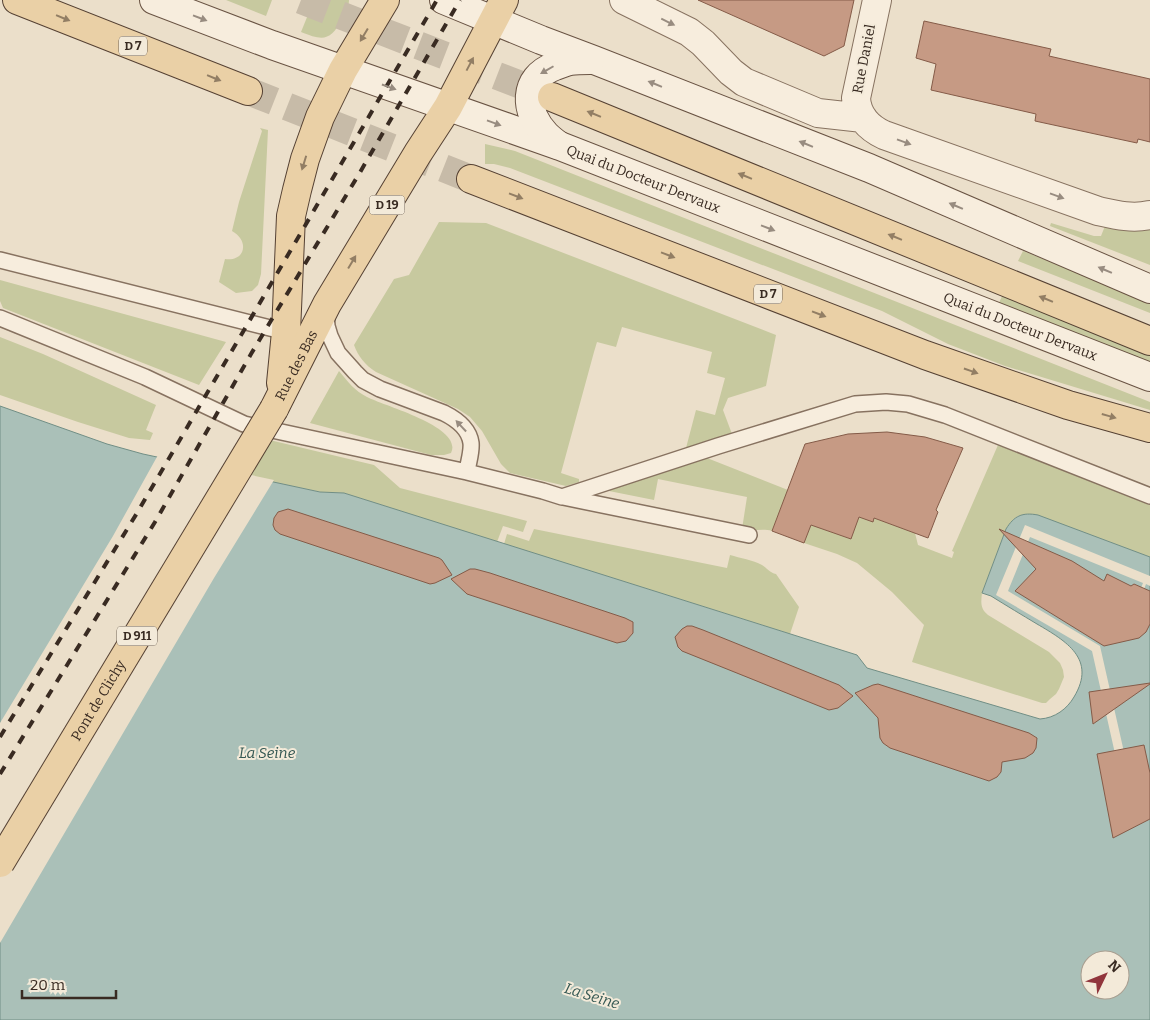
<svg xmlns="http://www.w3.org/2000/svg" width="1150" height="1020" font-family="Bitter,serif">
<rect width="100%" height="100%" fill="#ebdfca"/>
<path fill="#c7c99f" d="M226 0H272L266 16Z
M314 0H349C349 7 345 13 342 19 331 41 323 41 301 32Z
M260 128 268 130 261 274 258 285 252 291 236 293 219 282 225 259C245 262 250 241 232 231L239 202 262 131Z
M485 144 515 151 1150 402V410L1005 366 948 344 882 311 510 168 494 164H485Z
M439 222 486 223 776 335 766 386 728 398 723 410 732 434 686 448 696 410 715 415 725 378 707 373 712 352 622 327 616 347 597 342 594 352 561 473 579 479V482L566 486 510 473 501 464 482 431 470 417 458 409 376 372C365 365 358 356 354 345L394 279 409 275Z
M1051 223 1094 236H1101L1105 226 1128 230 1150 227V265L1050 226Z
M1023 251 1150 301V313L1018 261Z
M0 280 226 342 199 385 3 308 0 301Z
M1003 294 1150 351V364L998 305Z
M0 337 43 354 156 405 146 430 153 433 150 440 129 438 78 422 0 395Z
M339 371C348 382 355 391 367 397 384 406 464 427 451 453L444 455H431L310 423Z
M257 437 374 465 400 488 527 521 523 532 503 526 497 542 344 493 321 492 236 475Z
M998 445 1150 505V557L1045 518 1026 514 1018 516 1014 519 1006 529 982 593C981 602 980 609 988 615L1049 652 1060 663 1063 670 1064 677 1059 689 1056 694 1050 699 1046 703H1042L912 662 924 625 892 592 857 563 837 554 804 543 811 525 851 539 859 517 874 518 915 533 918 545 952 558 954 552 952 551Z
M707 458 788 490 772 531C762 528 752 532 742 529L747 497 658 479 654 500 609 491 610 490Z
M534 529 727 568 730 555C740 558 753 560 762 565 767 568 770 573 776 574L799 607 790 634 504 544 507 534 529 541Z"/>
<path fill="#aac0b8" stroke="#718e85" fill-rule="evenodd" d="M0 406 107 444 143 454 320 492 344 493 857 655 867 668 1040 719C1055 718 1067 709 1074 697 1097 659 1066 641 1037 624 1022 615 1007 606 991 596L982 593 1006 529C1014 516 1022 512 1038 515L1150 557V1020H0ZM1090 960H1120V990H1090Z"/>
<path fill="#ebdfca" d="M158 455 274 480 214 578 0 943V723L113 536Z
M1025 525 1150 576V586L1146 584 1136 610 1133 608 1143 583 1030 537 1008 591 1100 646 1138 814 1129 816 1092 651 996 595Z"/>
<path fill="#c69a84" stroke="#845b48" d="M698 0H854L844 46 824 56Z
M924 21 1051 49 1049 56 1150 79V142L1138 139 1137 143 1035 121 1036 114 931 90 936 64 916 58Z
M887 432 925 437 963 448 936 510 938 512 928 538 874 518 873 522 859 517 851 539 811 525 804 543 772 531 805 444 848 434Z
M288 509 439 558 442 560 452 575 435 583 430 584 280 534 275 530 273 525 274 518 278 512Z
M999 529 1072 561 1104 581 1107 574 1131 586 1134 584 1150 591V624L1146 632 1139 638 1104 646 1015 591 1036 569Z
M470 569H475L490 573 625 618 633 622V633L626 641 617 643 467 594 451 579Z
M687 626H692L703 630 839 685 853 696 838 708 829 710 682 651 678 647 675 637 682 629Z
M1150 683V684L1093 724 1089 692Z
M878 684 1029 733 1037 738 1036 748 1033 753 1025 758 1002 762 1001 772 997 777 989 781 890 748 883 743 880 738 878 718 855 693 873 685Z
M1144 745 1150 773V819L1113 838 1097 754Z"/>
<g fill="none" stroke-linecap="round" stroke-linejoin="round">
<path stroke="#c7bba8" stroke-width="28" stroke-dasharray="28 14" stroke-linecap="butt" d="M301 0 552 97
M248 91 471 179"/>
<g stroke="#877260" stroke-width="18">
<path id="lane" d="M0 260 286 332
M326 312 327 326 330 336 338 353 355 372 363 380 380 389 444 413C456 419 469 428 471 443 472 452 468 463 467 472
M0 318 145 377 244 424 467 472 543 491 562 497 718 446 855 404 886 402 908 404 945 415 1150 496
M563 497 749 535"/>
</g>
<g stroke="#877260" stroke-width="30">
<path id="street" d="M624 0 689 32 703 43 731 72 744 82 818 113 863 118
M877 0 856 98C857 116 869 128 884 135L1098 211C1116 215 1132 219 1150 215"/>
</g>
<g stroke="#695343" stroke-width="30">
<g id="secondary">
<path id="s1" d="M154 0 272 45 560 146 1150 377"/>
<path d="M444 0 541 40 594 60 869 168 1150 289"/>
<path d="M558 145C554 142 550 139 546 135 524 112 522 78 555 66 560 64 565 62 570 61 576 60 583 60 590 60"/>
</g>
</g>
<g stroke="#554133" stroke-width="30">
<g id="primary">
<path d="M17 0 248 91"/>
<path d="M552 97 1150 341"/>
<path d="M471 179 925 355 1068 405 1150 428"/>
<path d="M281 383 286 332 291 216 297 190 305 159 320 117 343 70 385 0"/>
<path id="s2" d="M274 409 327 304 418 153 448 107 504 0"/>
</g>
</g>
<use href="#lane" stroke="#f7eddd" stroke-width="15"/>
<use href="#street" stroke="#f7eddd" stroke-width="28"/>
<use href="#secondary" stroke="#f7eddd" stroke-width="28"/>
<use href="#primary" stroke="#ead0a6" stroke-width="28"/>
<path stroke="#392b22" stroke-width="4" stroke-dasharray="9 9" stroke-linecap="butt" d="M0 737 137 513 437 0
M0 774 155 522 251 354 359 174 460 0"/>
<g stroke="#554133" stroke-width="30" stroke-linecap="butt">
<g id="primary-bridge">
<path id="s3" d="M0 863 274 409"/>
</g>
</g>
<use href="#primary-bridge" stroke="#ead0a6" stroke-width="28"/>
</g>
<defs><path id="oneway-solid" d="M-6-.8H1V-3.2L6.5 0L1 3.2V.8H-6Z" transform="scale(1.25)"/></defs>
<g fill="#927e64">
<use href="#oneway-solid" transform="translate(63 18) rotate(22)"/>
<use href="#oneway-solid" transform="translate(364 35) rotate(121)"/>
<use href="#oneway-solid" transform="translate(470 64) rotate(-62)"/>
<use href="#oneway-solid" transform="translate(214 78) rotate(22)"/>
<use href="#oneway-solid" transform="translate(594 114) rotate(-158)"/>
<use href="#oneway-solid" transform="translate(304 163) rotate(107)"/>
<use href="#oneway-solid" transform="translate(745 176) rotate(-158)"/>
<use href="#oneway-solid" transform="translate(516 196) rotate(21)"/>
<use href="#oneway-solid" transform="translate(895 237) rotate(-158)"/>
<use href="#oneway-solid" transform="translate(668 255) rotate(21)"/>
<use href="#oneway-solid" transform="translate(352 262) rotate(-59)"/>
<use href="#oneway-solid" transform="translate(1046 299) rotate(-158)"/>
<use href="#oneway-solid" transform="translate(819 314) rotate(21)"/>
<use href="#oneway-solid" transform="translate(971 371) rotate(19)"/>
<use href="#oneway-solid" transform="translate(1109 416) rotate(16)"/>
</g>
<g fill="#988c80">
<use href="#oneway-solid" transform="translate(200 18) rotate(21)"/>
<use href="#oneway-solid" transform="translate(668 22) rotate(26)"/>
<use href="#oneway-solid" transform="translate(547 70) rotate(150)"/>
<use href="#oneway-solid" transform="translate(655 84) rotate(-158)"/>
<use href="#oneway-solid" transform="translate(389 87) rotate(19)"/>
<use href="#oneway-solid" transform="translate(494 123) rotate(20)"/>
<use href="#oneway-solid" transform="translate(904 142) rotate(20)"/>
<use href="#oneway-solid" transform="translate(806 144) rotate(-158)"/>
<use href="#oneway-solid" transform="translate(1057 196) rotate(20)"/>
<use href="#oneway-solid" transform="translate(956 206) rotate(-157)"/>
<use href="#oneway-solid" transform="translate(768 228) rotate(21)"/>
<use href="#oneway-solid" transform="translate(1105 270) rotate(-157)"/>
<use href="#oneway-solid" transform="translate(461 426) rotate(-133)"/>
</g>
<g text-anchor="middle" dominant-baseline="central" stroke-width="4" stroke-linejoin="round" paint-order="stroke">
<g fill="#f3ead9" stroke="#716459" stroke-width="1">
<rect x="119" y="36.5" width="28" height="19" rx="4"/>
<rect x="369.5" y="195.5" width="35" height="19" rx="4"/>
<rect x="754" y="284.5" width="28" height="19" rx="4"/>
<rect x="117" y="626.5" width="40" height="19" rx="4"/>
</g>
<g font-size="12" font-weight="bold" fill="#392b22">
<text x="133" y="46">D 7</text>
<text x="387" y="205">D 19</text>
<text x="768" y="294">D 7</text>
<text x="137" y="636">D 911</text>
</g>
<g font-size="14" fill="#392b22" stroke="#f3ead9">
<text transform="translate(864 59) rotate(-79)">Rue Daniel</text>
<text stroke="none"><textPath href="#s1" startOffset="521">Quai du Docteur Dervaux</textPath></text>
<text stroke="none"><textPath href="#s1" startOffset="926">Quai du Docteur Dervaux</textPath></text>
<text stroke="none"><textPath href="#s2" startOffset="49">Rue des Bas</textPath></text>
<text stroke="none"><textPath href="#s3" startOffset="190">Pont de Clichy</textPath></text>
</g>
<g font-size="15" font-style="italic" fill="#335752" stroke="#f3ead9">
<text x="267" y="753">La Seine</text>
<text transform="translate(592 996) rotate(17)">La Seine</text>
</g>
</g>
<g transform="translate(1105 975) rotate(47)"><circle r="24" fill="#f3ead9" stroke="#a99e90"/>
<path d="M0-4L9 19L0 12L-9 19Z" fill="#91353c"/>
<text y="-8" font-size="14" font-weight="bold" text-anchor="middle" fill="#392b22">N</text>
</g>
<path d="M22 990v8h94v-8" fill="none" stroke="#392b22" stroke-width="2.5"/>
<text x="30" y="990" font-size="15" fill="#392b22" stroke="#f3ead9" stroke-width="4" paint-order="stroke">20 m</text>
</svg>
